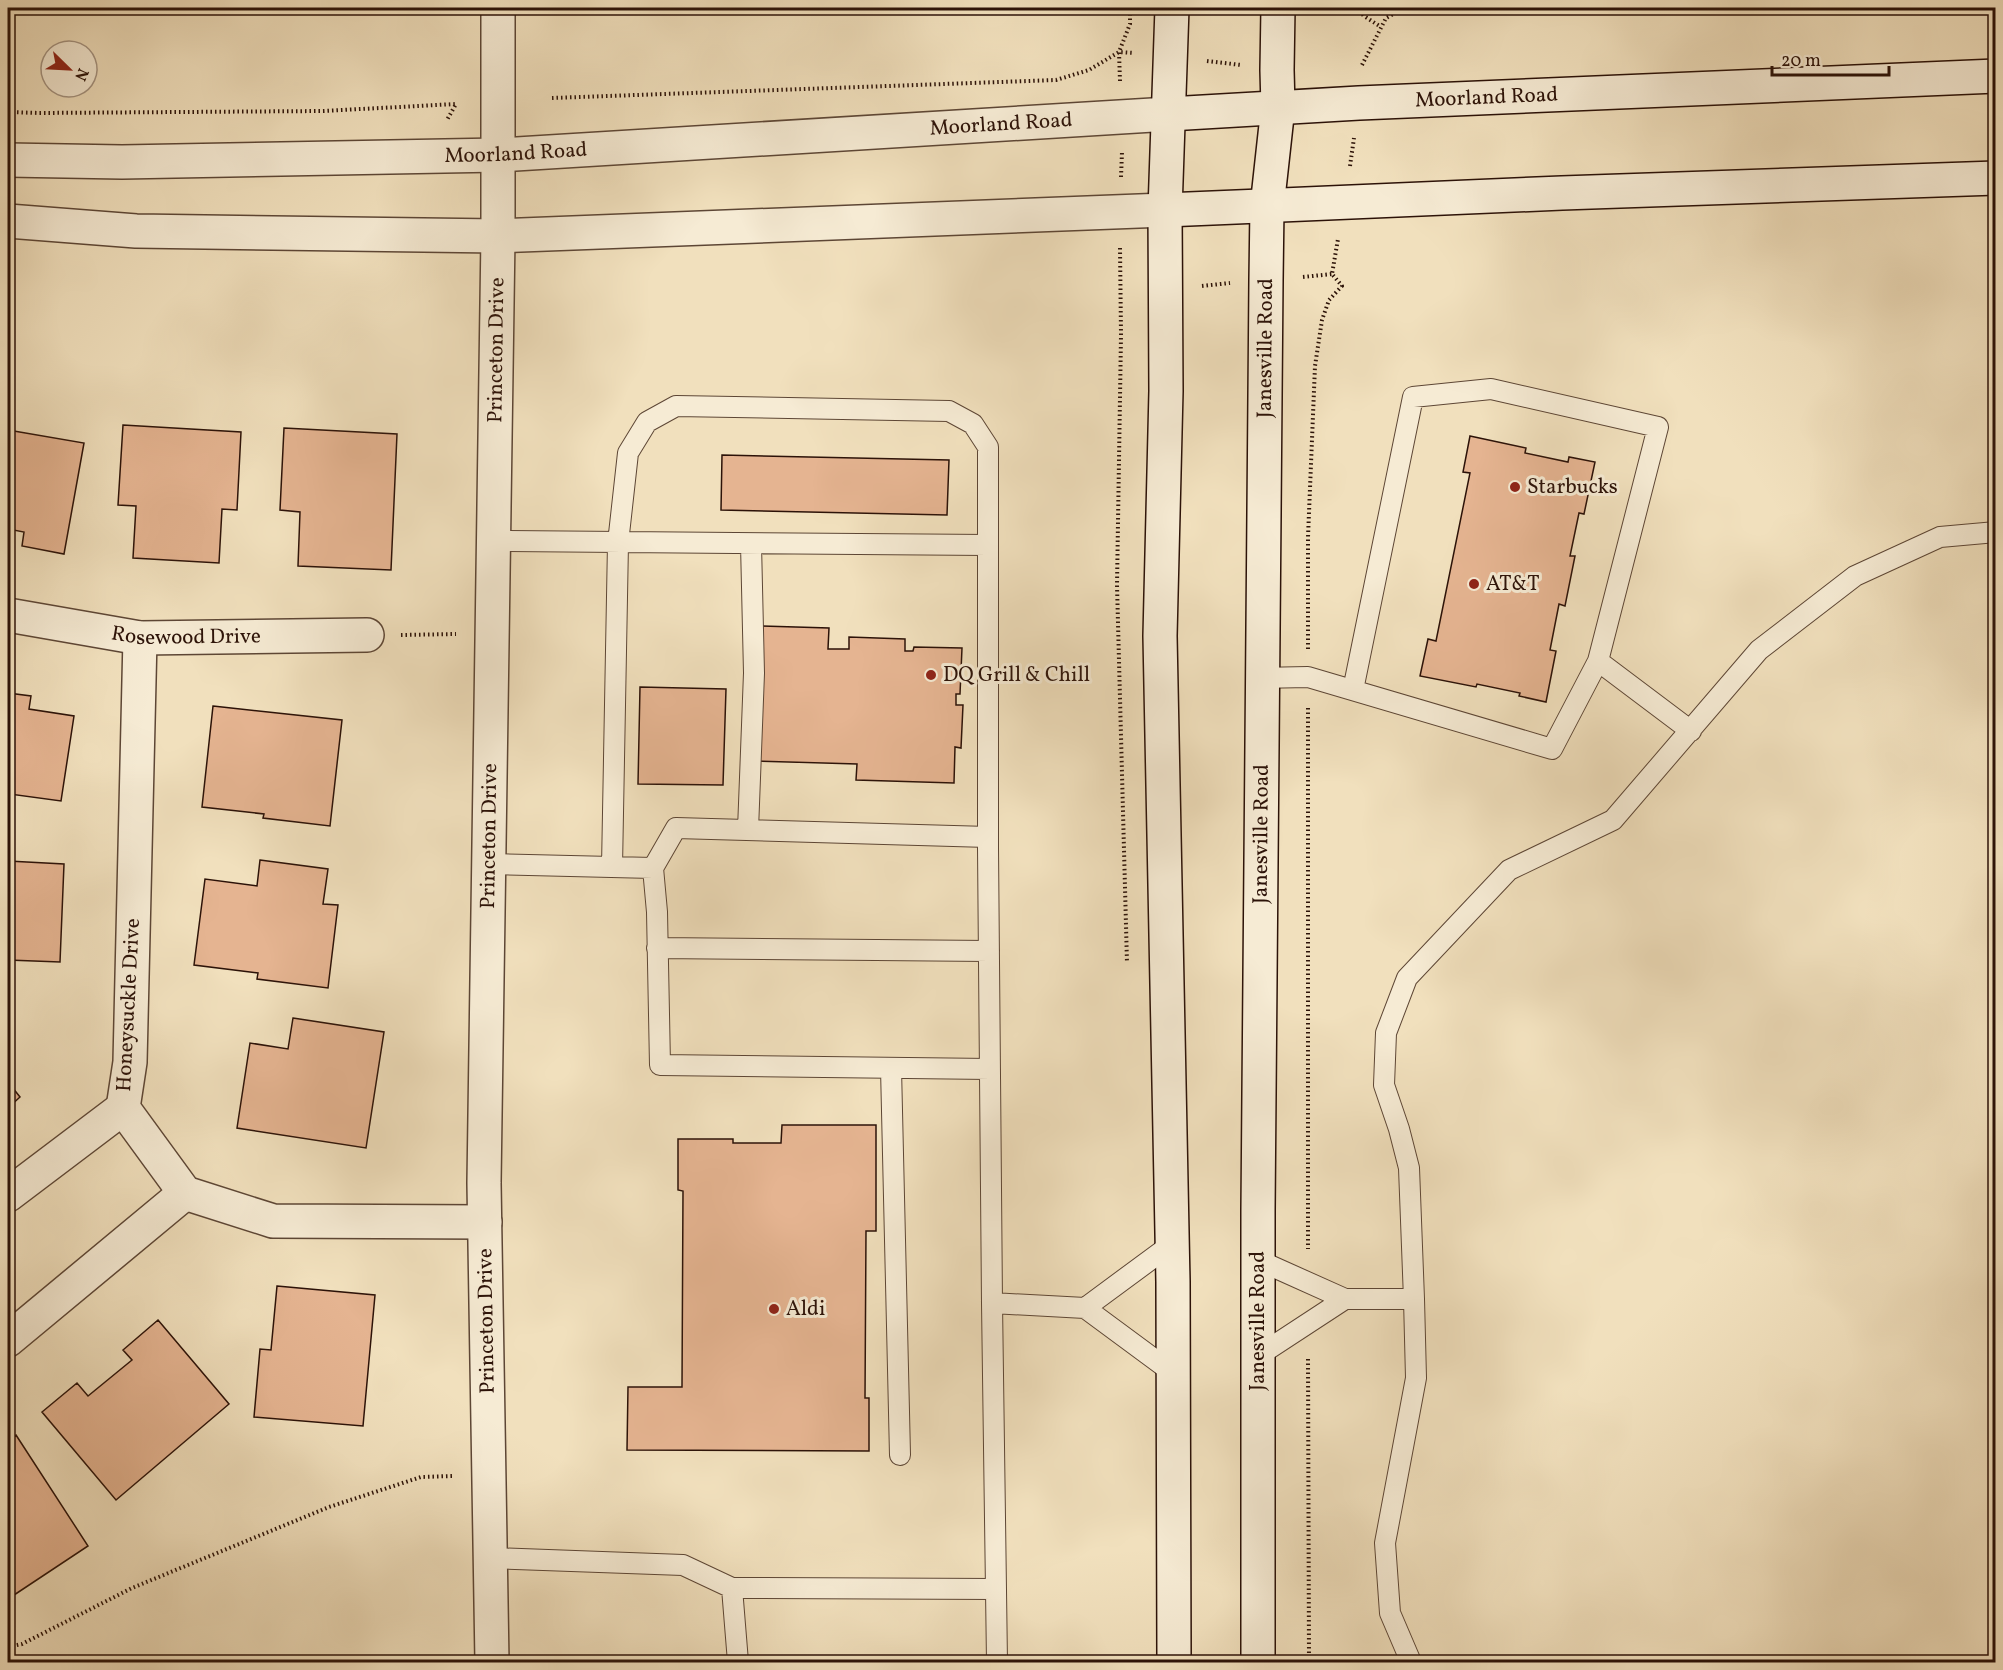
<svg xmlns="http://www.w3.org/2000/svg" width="2003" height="1670" font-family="Vollkorn,serif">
<rect width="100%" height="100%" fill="#f1e0bd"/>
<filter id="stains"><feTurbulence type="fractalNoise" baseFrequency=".00333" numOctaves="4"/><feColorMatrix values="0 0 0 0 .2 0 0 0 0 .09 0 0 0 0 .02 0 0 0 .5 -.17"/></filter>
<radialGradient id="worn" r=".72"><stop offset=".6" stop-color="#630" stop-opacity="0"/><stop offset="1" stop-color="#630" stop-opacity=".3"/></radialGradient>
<path fill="#e5b491" stroke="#2c1208" stroke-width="1.5" d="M123 425 241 432 237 510 222 509 219 563 133 558 136 506 118 505Z
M284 428 397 434 391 570 298 566 300 512 280 510Z
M8 430 84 443 64 554 22 546 24 532 8 529Z
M1470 436 1526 448 1525 453 1568 462 1569 457 1595 462 1584 514 1579 513 1570 556H1575L1565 606 1559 604 1550 650 1556 651 1546 702 1519 696 1520 693 1477 684 1476 687 1420 676 1428 639 1436 641 1470 473 1463 472Z
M722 455 949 460 947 515 721 510Z
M761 626 829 628 828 649H849V637L905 639V651H913L914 647 962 648 960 694H956V705H963L961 748 955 747 954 783 856 780 857 764 757 761Z
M640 687 726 689 723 785 638 784Z
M8 693 31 696 29 709 74 716 61 801 10 794 8 807Z
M213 706 342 720 330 826 263 818 264 814 202 807Z
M260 860 328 869 323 904 338 905 328 988 257 979 258 973 194 965 205 879 257 886Z
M8 861 64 864 60 962 8 960Z
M293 1018 384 1032 366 1148 237 1128 250 1043 288 1049Z
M8 1082 20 1097 8 1108Z
M782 1125H876V1231H866L865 1398H869V1451L627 1450 628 1387H682L683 1191 678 1190V1139H733V1143H781Z
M277 1286 375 1295 363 1426 254 1417 260 1349 271 1350Z
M158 1320 229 1404 116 1500 42 1412 77 1383 88 1396 132 1360 123 1350Z
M16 1435 88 1546 8 1599V1440Z"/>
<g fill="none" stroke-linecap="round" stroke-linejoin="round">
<g stroke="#5d4635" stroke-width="22">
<path id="service" d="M494 541 988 545V848L992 1303 1085 1308
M1598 661 1691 731
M1263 678 1308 677 1552 749 1598 661 1658 427 1491 389 1413 397 1353 690
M748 830 754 673 751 544
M489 864 653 868 676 828 988 837
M612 867 618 543 628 453 647 422 676 406 949 411 973 424 988 447V545
M653 868 657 912 660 1065 990 1069
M657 948 989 951
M891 1068 900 1455
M1173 1243 1085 1308 1173 1373
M1258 1260 1345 1299 1258 1356
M1345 1299H1414L1409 1168 1399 1129 1384 1085 1386 1033 1407 978 1509 870 1613 820 1759 650 1855 576 1940 537 1996 532
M992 1303 997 1662
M491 1558 683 1565 732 1588 996 1589
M732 1588 738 1662
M1411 1662 1390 1613 1385 1543 1416 1378 1414 1299"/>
</g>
<g stroke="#5d4635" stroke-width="36">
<g id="minor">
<path id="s1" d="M8 615 140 638 367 635"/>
<path d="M140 638 130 1062 123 1108 185 1193 273 1221 485 1222"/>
<path d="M8 1195 123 1108"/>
<path d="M8 1340 185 1193"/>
<path id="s2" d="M492 1662 484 1183 498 236V8"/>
</g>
</g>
<g stroke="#5d4635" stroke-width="36">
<g id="tertiary">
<path id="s3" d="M8 160 122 162 499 155 1169 114"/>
<path d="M8 221 136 231 498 236 1165 210"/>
</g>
</g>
<g stroke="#2c1208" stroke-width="36">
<g id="secondary">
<path d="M1172 8 1165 210 1166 391 1160 636 1173 1282 1174 1662"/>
<path id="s4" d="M1169 114 1359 103 1996 76"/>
<path d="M1165 210 1562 193 1996 178"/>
<path id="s5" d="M1258 1662V1210L1266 280 1267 207 1278 107 1277 70 1278 8"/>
</g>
</g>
<path stroke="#2c1208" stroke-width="4" stroke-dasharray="1.5 3" stroke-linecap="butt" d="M1356 8 1364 16 1381 27
M1207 61 1241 65
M1362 65 1386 18 1404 8
M1120 81 1119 52 1130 24V8
M552 98 1056 80 1089 70 1119 52 1134 53
M8 112 39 113 323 111 456 104 447 120
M1350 166 1354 138
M1121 177 1122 152
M1120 248 1121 335 1117 585 1127 963
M1303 277 1332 274
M1202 286 1230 283
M401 635 456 634
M1308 649V537L1315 366 1322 320 1329 300 1342 286 1332 274 1338 239
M1308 708V1249
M1308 1359 1309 1662
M8 1647 22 1644 132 1588 329 1507 421 1477 453 1476"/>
<use href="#service" stroke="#f6ebd4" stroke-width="20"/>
<use href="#minor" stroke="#f6ebd4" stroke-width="33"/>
<use href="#tertiary" stroke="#f6ebd4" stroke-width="33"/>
<use href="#secondary" stroke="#f6ebd4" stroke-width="33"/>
</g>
<g fill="#8f2418" stroke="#f6ebd4" stroke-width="2">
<circle cx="1515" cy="487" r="6"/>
<circle cx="1474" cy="584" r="6"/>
<circle cx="931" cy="675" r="6"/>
<circle cx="774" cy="1309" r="6"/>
</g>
<g text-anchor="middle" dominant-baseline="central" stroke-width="6" stroke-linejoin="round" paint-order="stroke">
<g font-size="21" fill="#2c1208" stroke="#f6ebd4">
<text stroke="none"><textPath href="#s4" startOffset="318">Moorland Road</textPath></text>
<text stroke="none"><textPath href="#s3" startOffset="994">Moorland Road</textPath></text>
<text stroke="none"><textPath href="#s3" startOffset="508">Moorland Road</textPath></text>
<text stroke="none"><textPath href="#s2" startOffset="1312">Princeton Drive</textPath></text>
<text stroke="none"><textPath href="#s5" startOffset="1314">Janesville Road</textPath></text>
<text stroke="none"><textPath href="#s1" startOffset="180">Rosewood Drive</textPath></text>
<text stroke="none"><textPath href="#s2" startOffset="826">Princeton Drive</textPath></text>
<text stroke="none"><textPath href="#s5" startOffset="828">Janesville Road</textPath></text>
<text transform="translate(129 1005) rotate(-87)">Honeysuckle Drive</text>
<text transform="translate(487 1321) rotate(-91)">Princeton Drive</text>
<text transform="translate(1258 1321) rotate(-90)">Janesville Road</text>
</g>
<g font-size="21" fill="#2c1208" stroke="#f6ebd4" text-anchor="start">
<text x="1527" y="487">Starbucks</text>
<text x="1486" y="584">AT&amp;T</text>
<text x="943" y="675">DQ Grill &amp; Chill</text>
<text x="786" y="1309">Aldi</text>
</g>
</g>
<rect width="2003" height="1670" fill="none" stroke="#f1e0bd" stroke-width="30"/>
<rect x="9" y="9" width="1985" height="1652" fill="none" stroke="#2c1208" stroke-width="3"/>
<rect x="15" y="15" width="1973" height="1640" fill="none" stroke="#2c1208" stroke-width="1.5"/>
<g transform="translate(69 69) rotate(114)"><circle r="28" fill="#f6ebd4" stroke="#a59482" stroke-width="1.5"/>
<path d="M0-4.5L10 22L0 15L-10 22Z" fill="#8f2418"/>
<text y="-9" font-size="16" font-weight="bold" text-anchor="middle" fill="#2c1208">N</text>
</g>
<path d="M1772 66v9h117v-9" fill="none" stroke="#2c1208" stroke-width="3"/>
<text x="1781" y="66" font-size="18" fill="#2c1208" stroke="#f6ebd4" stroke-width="4.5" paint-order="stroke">20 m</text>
<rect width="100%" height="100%" filter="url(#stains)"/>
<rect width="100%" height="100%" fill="url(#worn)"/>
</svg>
